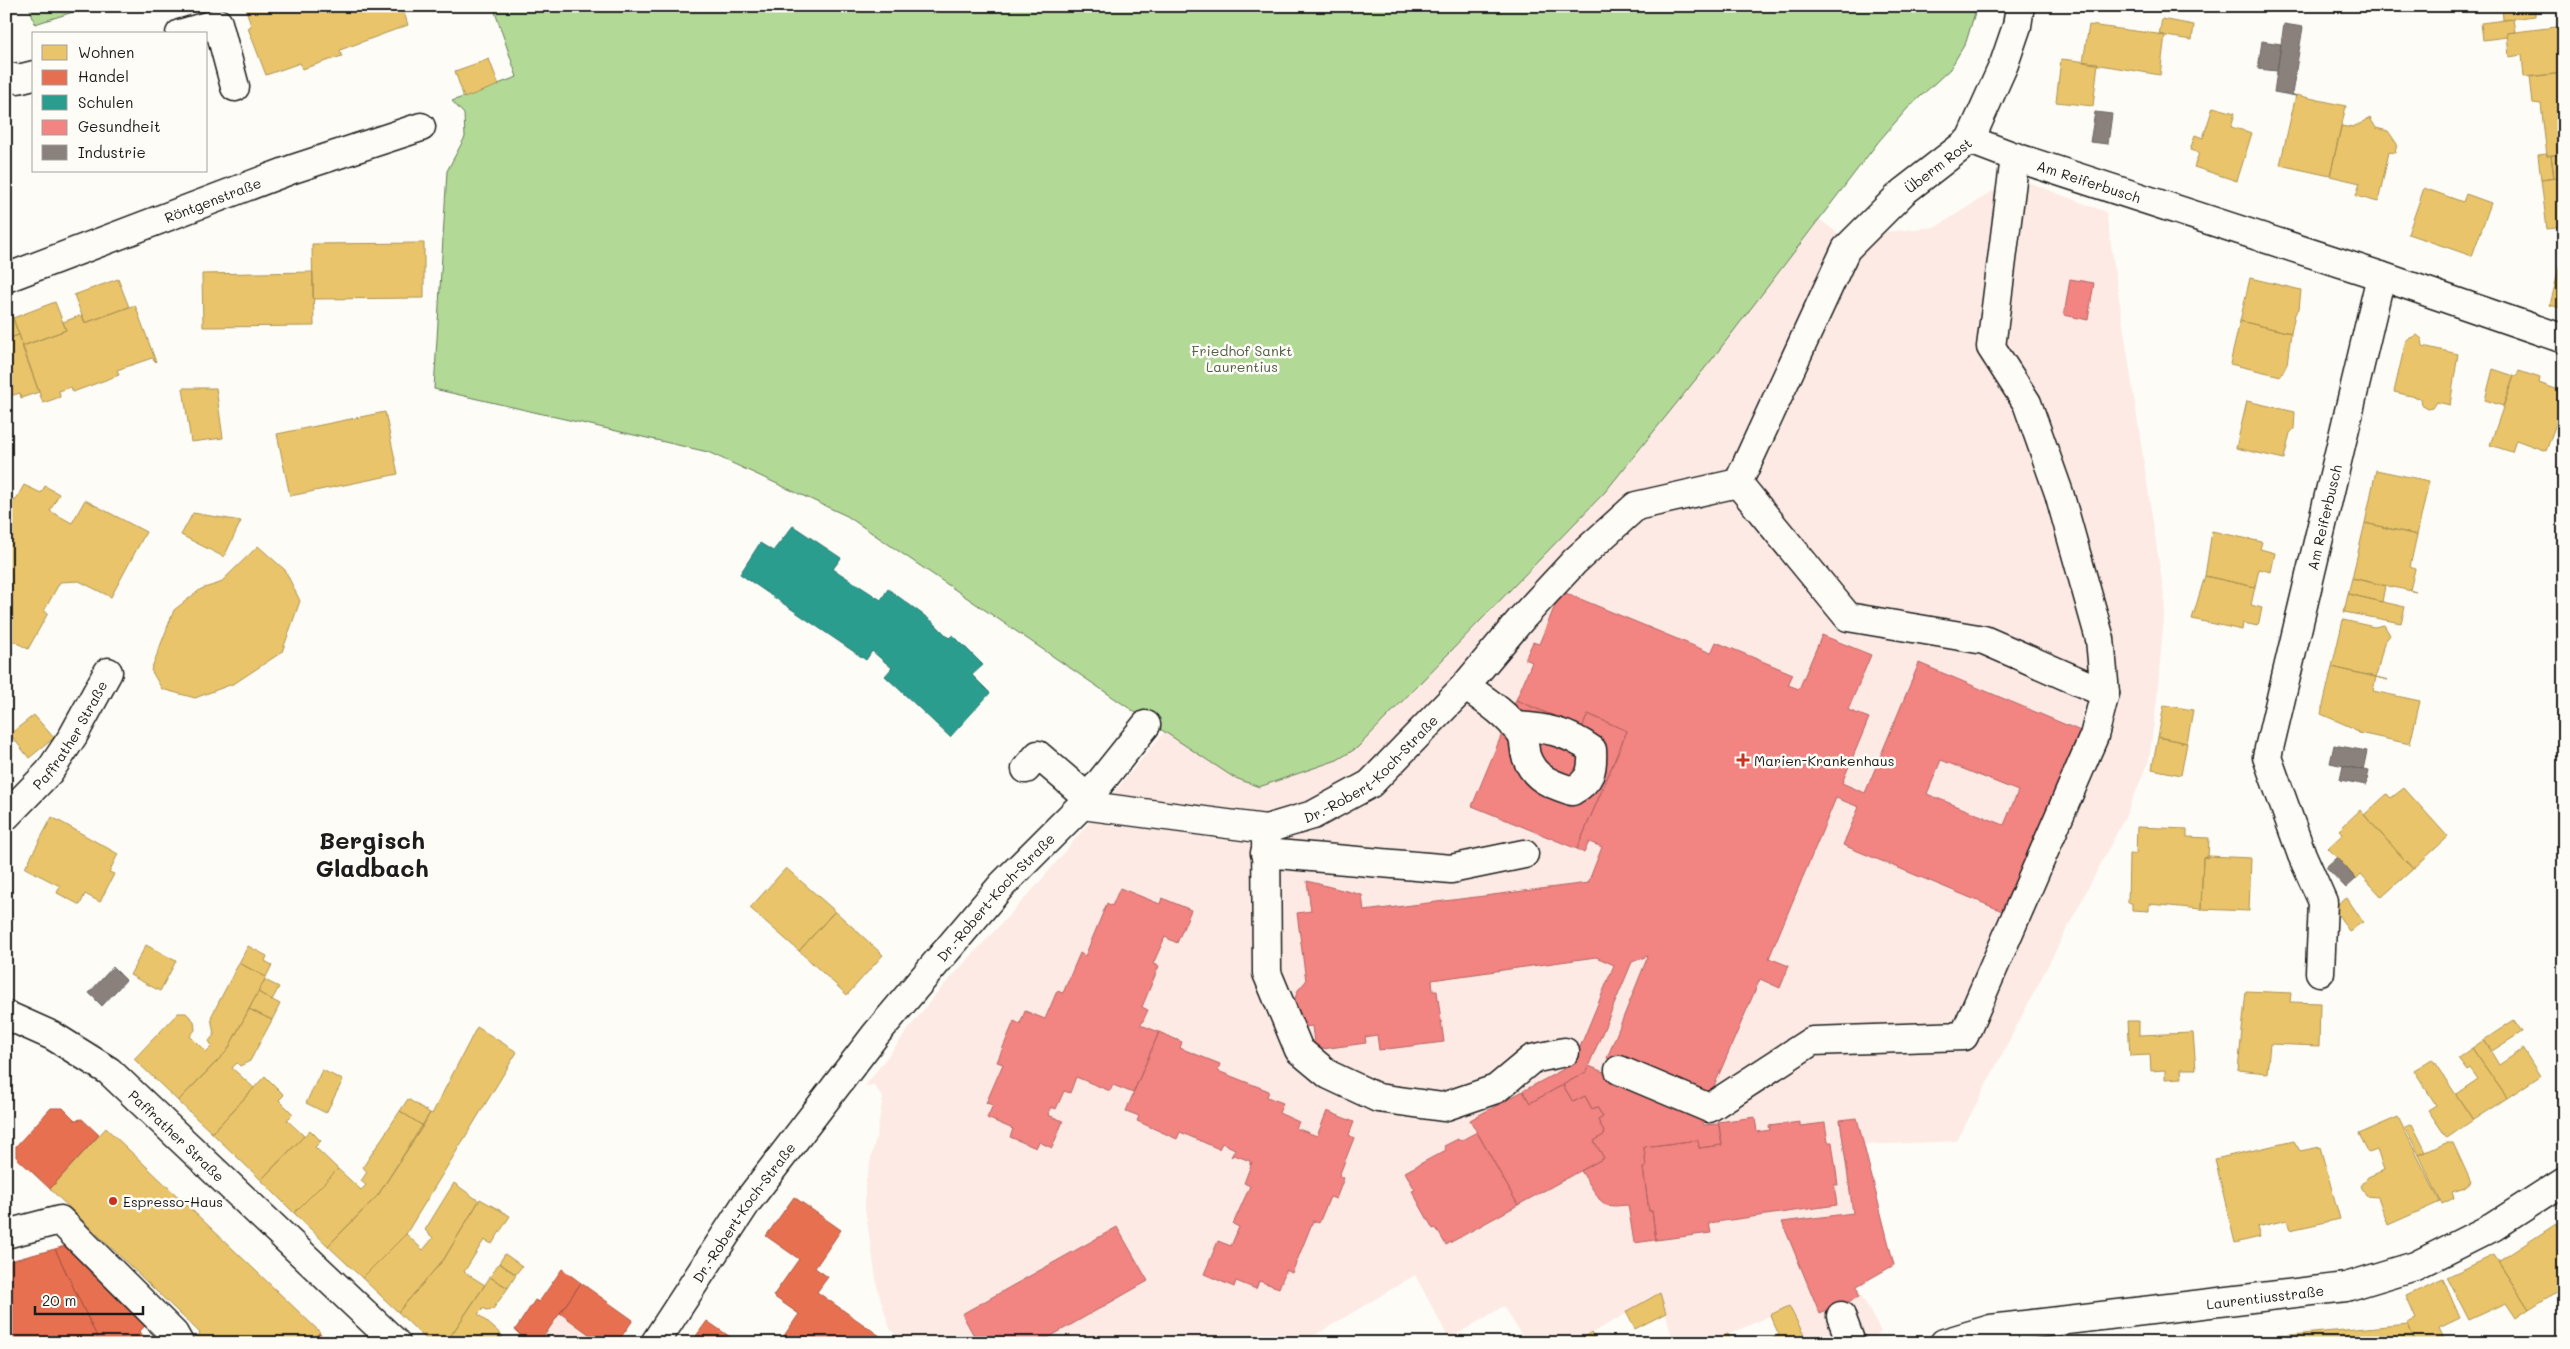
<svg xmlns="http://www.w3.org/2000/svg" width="2570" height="1349" font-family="Mali,sans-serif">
<rect width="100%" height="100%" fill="#fdfcf7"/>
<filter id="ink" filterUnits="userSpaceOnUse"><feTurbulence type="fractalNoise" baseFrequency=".02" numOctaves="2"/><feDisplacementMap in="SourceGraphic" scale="10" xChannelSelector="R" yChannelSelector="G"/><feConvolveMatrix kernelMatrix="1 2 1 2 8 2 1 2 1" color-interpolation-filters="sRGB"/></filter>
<g filter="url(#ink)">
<path fill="#fdeae4" d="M2015 177 2106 212 2165 602 2157 699 2149 760 2127 813 1957 1141 1864 1145 1895 1265 1857 1287 1881 1332 1861 1343H1808L1789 1307 1710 1343H1674L1660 1294 1575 1343H1526L1504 1306 1449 1339 1415 1275 1305 1341 1310 1343H904L890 1329 878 1291 865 1209V1184L877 1133 883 1098 874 1085 865 1086 934 996 1038 884 1165 731 1233 777 1259 787 1337 760 1357 748 1605 492 1651 436 1820 220 1842 236 1936 227Z
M581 1283 633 1321 617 1343H540Z"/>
<path fill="#b2d996" stroke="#677a59" d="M29 6H92L35 24Z
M493 6H1977L1966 42 1950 69 1907 109 1879 141 1713 358 1605 492 1357 748 1337 760 1259 787 1233 777 1142 717 847 516 708 452 434 389 447 171 465 137 464 114 452 101 517 77Z"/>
<path fill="#e9c46a" stroke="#ac9253" d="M245 6H402L408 25 340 50 342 56 302 69 300 63 266 75 248 28 251 26Z
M2502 6H2535V16L2503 20Z
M2162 19 2194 25 2192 40 2159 35Z
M2513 19 2515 32 2507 33V37L2483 40 2481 23Z
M2089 25 2165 35 2160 75 2083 62Z
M2564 26V73L2524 77 2522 55 2509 57 2507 33Z
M489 59 499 85 464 98 455 71Z
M2061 59 2098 63 2093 106 2056 102Z
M2564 73V154L2547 156 2541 104 2533 103 2530 77Z
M2296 95 2346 106 2330 176 2280 165Z
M2213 107 2235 113 2231 127 2252 133 2237 181 2194 167 2199 153 2190 150 2195 135 2203 138Z
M2370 118 2376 128 2388 131 2397 144 2395 153 2389 152 2378 202 2356 196 2360 183 2330 176 2341 126 2353 128Z
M2547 154V156L2551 155 2554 178 2541 180 2538 155Z
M2564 154V177L2554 178 2551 155Z
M2564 177V227L2547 229 2541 180Z
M2424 188 2463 202 2466 194 2491 203 2472 256 2408 234Z
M424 243V298L313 299 312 244Z
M2563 253H2564V309L2550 305Z
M313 272 314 326 203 327 202 274Z
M2250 278 2301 290 2299 309 2295 314 2291 333 2240 321Z
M118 279 129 307 85 323 74 295Z
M55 302 66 330 23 346 13 318Z
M135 305 156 362 152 358 117 370 119 375 73 392 71 387 59 391 60 397 43 403 22 346 66 330 63 322 82 315 85 323Z
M8 306 19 335 6 339V307Z
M2240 321 2291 333 2287 364 2281 376 2230 364Z
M19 335 39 392 21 398 20 393 7 397 9 402 6 403V339Z
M2417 335 2422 339 2423 346 2458 354 2450 405 2437 402 2433 408 2428 409 2421 405 2420 398 2394 392 2406 340Z
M2493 369 2514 376 2503 406 2485 400Z
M2519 371 2540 378 2539 383 2564 392V402L2546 451 2516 440 2512 452 2490 445 2514 376H2517Z
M183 388H216L223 438 191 442Z
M2247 401 2295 412 2294 429 2290 433 2284 459 2236 448Z
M385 412 398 474 290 496 277 434Z
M2376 470 2429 481 2417 535 2365 523Z
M24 485 41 493 45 486 59 494 50 511 72 523 85 500 146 532 111 597 79 581 60 582 44 611 48 613 28 649 12 640 8 647 6 646V497L15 501Z
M193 513 241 521 224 557 181 535Z
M2365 523 2417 535 2410 567 2415 569 2410 590 2416 592 2352 578Z
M2212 531 2262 542 2260 549 2275 553 2271 572 2259 569 2255 587 2205 576Z
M258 546 285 570 300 601 282 652 235 683 195 698 162 689 151 670 174 610 201 589 220 583Z
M2205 576 2255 587 2251 605 2262 608 2258 626 2243 623 2242 630 2192 619Z
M2352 578 2385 586 2382 602 2348 594Z
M2348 594 2405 607 2401 623 2344 612Z
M2343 620 2374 627 2384 625 2390 635 2384 643 2376 677 2388 680 2332 667Z
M2332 667 2376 677 2373 691 2420 701 2410 744 2359 733 2353 728 2321 714Z
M2164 705 2193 710 2187 743 2158 737Z
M34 715 54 738 29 758 10 734Z
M2158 737 2187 743 2181 775 2152 769Z
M2404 788 2448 837 2413 869 2364 815 2387 794 2391 798Z
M2360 810 2413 869 2382 897 2361 874 2356 879 2328 848 2343 834 2339 830Z
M52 817 118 854 109 872 114 874 100 902 85 894 80 905 57 893 60 886 25 868Z
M2137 827 2187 829V837L2209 838 2208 858 2203 857 2201 909 2149 904V911L2132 910V903H2128L2129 854H2136Z
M2208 856 2251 858 2249 911 2201 909 2203 857Z
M786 868 835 911 799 951 750 908Z
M2347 898 2363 922 2349 931 2333 907Z
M835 911 883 955 847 995 799 951Z
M146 945 176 961 160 991 130 975Z
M248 946 267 956 265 961 272 965 266 977 239 963Z
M239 963 266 977 227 1051 178 1101 134 1059 178 1013H186L194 1021 195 1030 190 1036 206 1052 212 1046 209 1041 214 1035 211 1017Z
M265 980 279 987 272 1000 258 992Z
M2246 991 2291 993 2290 1002 2320 1003 2319 1046 2270 1044 2267 1073 2238 1070Z
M258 992 280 1004 272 1020 249 1009Z
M249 1009 272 1020 250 1061 240 1066 237 1063 232 1068 254 1088 212 1133 178 1101 227 1051Z
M2514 1020 2522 1032 2492 1051 2484 1040Z
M2128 1021H2139V1035L2193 1033 2196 1069H2181L2182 1078 2165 1079V1070L2151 1071 2150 1055 2130 1056Z
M477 1027 517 1052 406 1234 362 1278 328 1246 378 1195 430 1113 432 1114Z
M2484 1040 2499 1065 2523 1049 2540 1076 2507 1098 2472 1048Z
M2472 1048 2507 1098 2473 1120 2456 1094 2478 1079 2470 1068 2467 1070 2458 1058Z
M2432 1059 2473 1120 2447 1138 2428 1110 2436 1105 2414 1070Z
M322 1070 343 1080 326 1113 306 1103Z
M265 1076 284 1095 279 1100 293 1114 287 1120 304 1136 261 1180 212 1133Z
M408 1099 430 1113 423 1126 400 1111Z
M400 1111 423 1126 378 1195 328 1246 294 1213 338 1169 361 1190 366 1185 361 1181 367 1172 363 1167Z
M2398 1117 2440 1202 2388 1225 2378 1197 2366 1196 2361 1186 2368 1177 2384 1170 2377 1150 2369 1153 2359 1134Z
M2412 1124 2426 1152 2419 1155 2405 1127Z
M106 1128 320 1332 310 1343H201L196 1338 200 1333 50 1189Z
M310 1130 321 1141 315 1147 338 1169 294 1213 261 1180Z
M2294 1141 2300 1151 2320 1147 2340 1219 2290 1230 2287 1220 2257 1227 2260 1237 2235 1243 2215 1159Z
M2446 1143H2453L2471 1182 2462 1189 2452 1192 2454 1198 2442 1204 2419 1155Z
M454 1183 479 1201 444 1259 398 1312 362 1278 406 1234 423 1250 433 1238 425 1230Z
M480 1199 510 1216 492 1244 484 1240 464 1272 485 1285 446 1343H430L398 1312 444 1259Z
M2556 1224 2564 1235V1287L2529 1309 2498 1262Z
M505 1254 522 1266 516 1274 499 1263Z
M2494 1255 2529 1309 2516 1318 2506 1303 2469 1320 2447 1277Z
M499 1263 516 1275 508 1288 490 1277Z
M490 1277 508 1288 493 1309 486 1310 484 1308 478 1314 503 1336 496 1343H446Z
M2443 1279 2460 1318 2439 1328 2446 1343H2416L2407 1323 2416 1319 2406 1296Z
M1660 1293 1666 1313 1635 1329 1626 1312Z
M1789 1306 1808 1343H1764L1779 1335 1770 1315Z
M2408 1324 2416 1343H2293L2292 1335Z
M1591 1333 1597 1343H1575Z
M1728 1334 1732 1343 1711 1342Z
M2292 1335 2293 1343H2206Z"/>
<path fill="#e76f51" stroke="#aa5641" d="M51 1108H63L75 1120 82 1119 99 1135 50 1189 16 1157V1146Z
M794 1197 841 1230 815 1268 828 1277 817 1292 890 1343H779L799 1314 773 1296 799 1259 766 1236Z
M68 1245 149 1322 139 1332 151 1343H100L55 1249Z
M55 1249 100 1343H6V1262Z
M562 1269 581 1283 539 1343H525L526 1341 515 1330 535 1300 539 1302Z
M581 1283 633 1320 617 1343H601L560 1313Z
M707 1321 739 1343H691Z
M319 1333 329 1343H310Z"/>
<path fill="#2a9d8f" stroke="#26766c" d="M793 526 841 558 833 569 881 600 888 589 933 622 949 638 953 635 983 665 972 675 990 693 950 737 885 676 892 668 872 651 866 660 740 574 760 543 773 551Z"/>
<path fill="#f28482" stroke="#b26563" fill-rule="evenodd" d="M2070 279 2094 283 2088 320 2064 315Z
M1561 591 1711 653 1716 642 1793 674 1788 685 1799 689 1822 635 1871 655 1848 710 1869 718 1842 783 1865 793 1919 663 2083 732 2007 913 1843 845 1859 807 1836 798 1769 958 1789 966 1780 988 1760 979 1708 1100 1607 1058 1648 956 1632 962 1586 1072 1530 1103 1523 1091 1573 1064 1614 965 1596 957 1432 980 1433 991H1437L1444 1042 1379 1050 1377 1035 1365 1037 1366 1043 1315 1050 1312 1026 1304 1027V1030L1293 1004 1298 990 1306 981 1297 913 1311 911 1307 881 1362 895 1364 911 1588 883 1602 847 1589 842 1584 853 1577 849 1627 731 1588 714 1582 728 1516 700 1532 662 1525 659 1533 642 1539 644ZM1941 760 2018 791 2004 825 1927 794Z
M1516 700 1582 728 1588 714 1627 731 1577 849 1472 806Z
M1120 888 1160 904 1162 898 1191 910 1177 943 1165 937 1153 964 1159 966 1142 1007 1148 1010 1141 1025 1159 1032 1133 1093 1113 1085 1110 1091 1076 1077 1070 1093 1064 1091 1056 1109 1051 1107 1048 1115 1063 1121 1052 1148 1039 1142 1036 1148 1010 1137 1013 1129 987 1118 993 1105 986 1103 1003 1064 997 1062 1014 1021 1020 1024 1025 1011 1045 1019 1057 991 1063 993 1080 953 1085 956 1107 903 1112 906Z
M1159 1032 1182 1042 1180 1048 1220 1064 1218 1071 1269 1091 1267 1097 1283 1103 1279 1113 1299 1122 1296 1128 1317 1136 1327 1111 1354 1122 1349 1135 1354 1138 1339 1176 1344 1178 1336 1199 1330 1197 1319 1223 1313 1221 1292 1273 1286 1270 1279 1288 1259 1281 1256 1289 1236 1281 1234 1287 1204 1274 1218 1241 1231 1246 1239 1227 1233 1224 1250 1186 1244 1183 1252 1162 1250 1165V1161L1234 1155 1231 1157 1235 1149 1222 1143 1219 1149 1180 1132 1177 1139 1137 1121 1139 1116 1126 1111Z
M1589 1066 1702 1113 1703 1125 1719 1124 1722 1145 1699 1148 1698 1140 1644 1147 1646 1167 1643 1168 1649 1211H1652L1656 1240 1634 1243 1628 1205 1615 1206 1606 1205 1599 1199 1581 1171 1604 1158 1594 1141 1605 1134 1598 1120 1603 1117 1597 1107 1592 1109 1585 1096 1573 1102 1563 1085 1586 1072Z
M1563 1085 1573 1102 1585 1096 1592 1109 1597 1107 1603 1117 1598 1120 1605 1134 1594 1141 1604 1158 1518 1205 1470 1120 1523 1091 1530 1103Z
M1755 1117 1757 1132 1770 1130 1769 1126 1800 1122V1126L1825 1123 1828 1142H1832L1838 1185H1834L1837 1205 1709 1223 1711 1233 1656 1240 1652 1211H1649L1643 1168 1646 1167 1644 1147 1698 1140 1699 1148 1722 1145 1718 1122Z
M1857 1118 1894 1265 1857 1286 1859 1297 1820 1314 1782 1222 1853 1213 1840 1120Z
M1477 1132 1518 1205 1446 1245 1436 1228 1433 1229 1412 1191 1415 1190 1405 1172 1446 1150 1444 1146 1458 1139 1460 1141Z
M1117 1227 1148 1281 1039 1343H978L962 1314Z"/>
<path fill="#8a817c" stroke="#69635f" d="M2284 24 2303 27 2292 94 2296 96 2274 92Z
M2262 41 2281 44 2277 71 2258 69Z
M2095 112 2112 114 2108 144 2090 142Z
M2334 745 2367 751 2363 770 2330 763Z
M2343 766 2369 771 2366 785 2340 780Z
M2337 857 2356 879 2346 888 2326 867Z
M113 967 126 980 102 1006 89 993Z"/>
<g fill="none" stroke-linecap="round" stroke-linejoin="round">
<g stroke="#1c1c1c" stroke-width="31">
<g id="minor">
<path d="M180 34 218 23 235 87"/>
<path d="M6 76 18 79 34 75"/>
<path id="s1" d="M1970 140 2015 157 2381 276 2564 339"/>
<path d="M2015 157 1991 347 2027 403 2059 493 2100 639 2105 693"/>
<path id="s2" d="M6 278 293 169 421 127"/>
<path d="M1465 686C1485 700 1507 714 1521 734 1525 740 1524 749 1526 756 1534 779 1551 784 1572 791 1591 781 1593 770 1592 750 1568 732 1544 727 1514 726"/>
<path d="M1026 769 1038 755 1088 798"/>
<path id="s3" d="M1082 805 1266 829 1313 815 1370 784 1465 686 1523 617 1575 561 1636 506 1738 483"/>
<path id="s4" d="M6 816 49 772 73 736 108 672"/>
<path d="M1266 829 1267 973 1299 1050 1329 1075 1378 1098 1443 1107 1496 1089 1532 1059 1565 1052"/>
<path d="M1265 853 1451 869 1524 854"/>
<path id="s5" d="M2320 972 2323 902 2302 855 2267 757 2381 276"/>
<path id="s6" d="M6 1015 53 1036 109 1071 396 1343"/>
<path id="s7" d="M1619 1070 1709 1108 1812 1041 1964 1036 2094 736 2105 693 1984 640 1848 617 1738 483 1846 249 1903 192 1970 140 2004 64 2017 26 2020 6"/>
<path d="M6 1234 60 1220 174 1334 179 1343"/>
<path d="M1841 1316 1851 1343"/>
<path id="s8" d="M655 1343 747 1202 876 1034 1002 885 1082 805 1146 725"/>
<path id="s9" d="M1944 1343 1991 1329 2346 1287 2415 1266 2493 1227 2564 1181"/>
</g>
</g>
<use href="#minor" stroke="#fdfcf7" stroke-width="28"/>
</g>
</g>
<g fill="#c8321e" stroke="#fdfcf7" stroke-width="2">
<path d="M1740.5 752.5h5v5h5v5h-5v5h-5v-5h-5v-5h5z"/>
<circle cx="113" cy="1201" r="5"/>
</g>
<g text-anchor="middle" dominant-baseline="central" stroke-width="5" stroke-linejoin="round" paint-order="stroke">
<g font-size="14" fill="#1c1c1c" stroke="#fdfcf7">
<text stroke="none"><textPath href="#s7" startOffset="1570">Überm Rost</textPath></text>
<text stroke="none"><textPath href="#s1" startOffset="126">Am Reiferbusch</textPath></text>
<text stroke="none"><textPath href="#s2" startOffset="221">Röntgenstraße</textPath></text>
<text stroke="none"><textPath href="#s5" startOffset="472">Am Reiferbusch</textPath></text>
<text stroke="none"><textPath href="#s4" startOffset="104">Paffrather Straße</textPath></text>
<text stroke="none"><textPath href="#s3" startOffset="309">Dr.-Robert-Koch-Straße</textPath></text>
<text stroke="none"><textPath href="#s8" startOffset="562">Dr.-Robert-Koch-Straße</textPath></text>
<text stroke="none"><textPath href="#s6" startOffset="211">Paffrather Straße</textPath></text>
<text stroke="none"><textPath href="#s8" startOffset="158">Dr.-Robert-Koch-Straße</textPath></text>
<text stroke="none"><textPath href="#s9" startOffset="325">Laurentiusstraße</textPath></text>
</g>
<g font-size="14" fill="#505e47" stroke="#fdfcf7">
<text x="1242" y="350">Friedhof Sankt<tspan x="1242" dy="16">Laurentius</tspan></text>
</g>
<g font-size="14" fill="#1c1c1c" stroke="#fdfcf7" text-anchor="start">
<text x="1754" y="760">Marien-Krankenhaus</text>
<text x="123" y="1201">Espresso-Haus</text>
</g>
<g font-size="24" font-weight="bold" fill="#1c1c1c" stroke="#fdfcf7">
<text x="372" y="839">Bergisch<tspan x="372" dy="28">Gladbach</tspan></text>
</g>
</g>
<rect width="2570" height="1349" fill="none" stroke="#fdfcf7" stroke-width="25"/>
<rect x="12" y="12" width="2545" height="1324" fill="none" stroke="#1c1c1c" stroke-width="2" filter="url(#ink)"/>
<rect x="32" y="32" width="175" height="140" fill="#fdfcf7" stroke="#a3a29f"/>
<rect x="42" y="45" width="25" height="15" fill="#e9c46a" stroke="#a3a29f"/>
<text x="78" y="58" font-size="15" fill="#1c1c1c">Wohnen</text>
<rect x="42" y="70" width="25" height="15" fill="#e76f51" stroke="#a3a29f"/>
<text x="78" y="82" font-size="15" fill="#1c1c1c">Handel</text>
<rect x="42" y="95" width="25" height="15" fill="#2a9d8f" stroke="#a3a29f"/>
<text x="78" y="108" font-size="15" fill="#1c1c1c">Schulen</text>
<rect x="42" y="120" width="25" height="15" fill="#f28482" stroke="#a3a29f"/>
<text x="78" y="132" font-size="15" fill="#1c1c1c">Gesundheit</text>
<rect x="42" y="145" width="25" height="15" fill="#8a817c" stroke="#a3a29f"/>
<text x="78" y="158" font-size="15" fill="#1c1c1c">Industrie</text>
<path d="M35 1306v8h108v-8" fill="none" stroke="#1c1c1c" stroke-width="2.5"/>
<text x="42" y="1306" font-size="15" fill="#1c1c1c" stroke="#fdfcf7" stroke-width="4" paint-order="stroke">20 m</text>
</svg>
